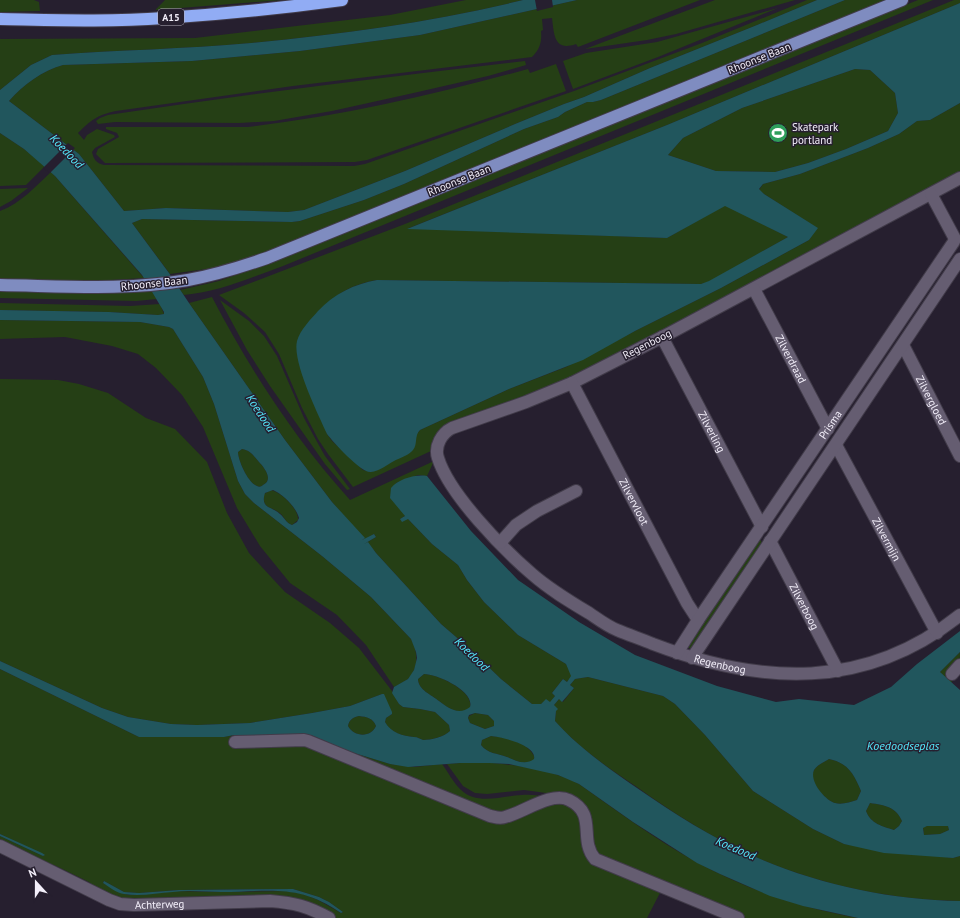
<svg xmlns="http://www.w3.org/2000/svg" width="960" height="918" font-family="'PT Sans',sans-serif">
<rect width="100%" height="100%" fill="#261f2f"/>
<path fill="#253f15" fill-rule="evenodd" d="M0 0H34L39 2 40 11 0 12Z
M165 0H283L155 10Z
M466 0H523C434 22 342 34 251 43 185 49 118 50 52 55L31 65 0 90V39L195 38 390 15Z
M577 0H700L578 47 576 44C554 52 554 34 552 18L542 19 543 30 541 31C542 42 540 49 532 57L293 86 116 111C97 115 91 120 78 133L84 140 87 135 97 129 114 135 115 137 95 148 92 152C94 160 96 163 104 165L354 166 365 164 574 91 702 43 807 0H817L757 25 650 68 584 97 564 104 515 124 405 171 304 210 288 212 166 208 124 211 79 154 9 101C24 84 42 71 63 65L192 61 300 51 420 35Z
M715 0H795L676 34 647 40 585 49Z
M845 0H887L266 253 221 267 170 274 132 223 142 219 292 222 300 221 364 200 404 184 524 129 558 117 565 112 587 102H593L601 100Z
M918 0H933L283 266C250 278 219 292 184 295L180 290 219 281 279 260Z
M954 0H960V3L667 125 409 228 667 238 725 205 788 237 709 282 701 284 377 280C345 285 323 303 304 329L327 434 332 441 363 470 371 472 416 440V435L420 430 509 389 566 367 635 331 721 288 809 240 817 228 764 194 759 190 763 184 800 174 868 148 899 134 917 121 930 120 960 103V171L626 351 580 374 536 393 465 419 431 451 353 487 328 454 318 439 302 408 279 354 265 332 244 313 219 295 405 224Z
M778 8 658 57 573 89 563 61 586 53 657 42Z
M525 61 526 65 488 76 409 94 332 111 274 121 239 123 115 122 98 124 96 121 100 118 108 115C247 94 386 77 525 61Z
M556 64 566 91 367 160 355 162 105 163 96 154 98 149 119 137 117 133 106 129V127H248C343 116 436 94 528 69L530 73Z
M855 69 870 70 895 93 898 113 888 131 846 149 808 163 775 172 716 171 668 155 683 138 742 108Z
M0 133 24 149 45 166 26 185 0 186Z
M51 172 55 176 144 278 94 281 0 279V211C21 203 35 187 51 172Z
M28 188 11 201 0 207V189Z
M0 291 90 293 152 291 157 299 136 301 0 298Z
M212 297C250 370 295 439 350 500L434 461 427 476 418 475 396 483 405 516 400 519H408L432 544 458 565 467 580 484 602 518 635 566 664 572 676 567 682 563 679 552 693 555 696 550 703 546 700 541 704H532L501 679 470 649 441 624 376 553 368 543 364 544 376 537 374 534 362 541 364 539 332 502 285 440 189 303Z
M220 300 249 321 264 336 277 356 304 418 316 440 325 456 350 489 347 490 325 464 270 386 247 350Z
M0 303 130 306 160 304 164 314 158 315 109 312 0 310Z
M0 320 140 322 169 327 173 329 203 377 214 404 238 481 245 494 254 503 322 556 371 597 411 639C418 651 419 668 408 679 404 682 399 684 394 687L366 645 337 615 290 583 260 546 237 508 203 427 182 395 156 368 138 354 112 346 65 337 0 339Z
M0 379 58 380 79 384 108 393 146 418 175 429 207 462 227 513 249 553 285 592 330 623 359 648 392 691 399 704 403 707 420 709 435 712 449 725 450 731C444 737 431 740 423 740 420 739 418 737 414 737 403 736 390 733 385 722L386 718 392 714 382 694 350 706 312 713 250 723 197 725 171 724 128 717 102 708 0 661Z
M242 449C250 450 254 456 259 462 264 467 274 480 263 485 261 487 260 487 257 486 248 483 238 460 238 452Z
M271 490C281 492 299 509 298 520L292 525C286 523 285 518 281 514 272 506 262 510 264 494Z
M759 537 763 545 693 649 685 647Z
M960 652C960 662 958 675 951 683L940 672Z
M0 669 139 737H224L234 735H311L351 752 390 764 415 767 442 764C448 772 453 782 460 789 476 806 502 796 522 795 531 794 540 796 549 797L508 814 501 815H493L308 738 235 740 236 744 302 743 310 744 486 816C491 818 498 821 503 820 521 817 549 795 567 802 594 811 578 843 592 860L644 882 649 887 662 889 647 918H336C310 905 299 900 270 898L126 902 120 901 101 893 89 882 54 865 39 862 0 843V836L43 856 44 855 0 834ZM104 881 124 892 139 893 179 890 293 889 319 897 329 902 343 912 341 913 318 900 301 893 289 891 222 892 174 891 140 895H129L122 893 103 883Z
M424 674C437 674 475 691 470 708 459 716 448 708 439 701 432 695 418 690 418 679Z
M588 677 663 696 675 704 705 735 753 791 813 829 844 844 953 858 960 856V901C890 900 815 884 751 855 711 837 673 813 637 787 608 768 578 747 555 721L556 711 554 705 559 699 563 702 574 688 570 685 575 679Z
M475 713 488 715 494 721V726L485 729 470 723 468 718 469 716Z
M359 716C367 717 373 718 376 726 371 738 354 737 348 726 349 720 353 717 359 716Z
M491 736C505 737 527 742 534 756V760C525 766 515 760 507 757 497 753 488 754 481 745L482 740Z
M829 759C848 763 854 774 861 791L857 800C850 802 842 805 835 803 825 800 808 781 814 770 817 765 824 762 829 759Z
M475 762C506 763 551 769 579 784 617 811 656 840 698 863 748 890 802 908 858 918H744L595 856 588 818 561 795 524 790 487 794 475 793 463 786 447 764Z
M870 803C885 805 896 807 902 821L899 826 894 830C882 826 871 824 866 811Z
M927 826H948L949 830 940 834 924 835 923 827Z"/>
<path fill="#21565d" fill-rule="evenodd" d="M523 0H577L420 35 300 51 192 61 63 65C42 71 24 84 9 101L79 154 124 211 166 208 288 212 304 210 405 171 515 124 564 104 584 97 650 68 757 25 817 0H845L601 100 593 102H587L565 112 558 117 524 129 404 184 364 200 300 221 292 222 142 219 132 223 169 273 189 303 285 440 332 502 365 538 362 540 374 534 376 537 364 544 368 542 376 553 441 624 470 649 501 679 532 704H541L546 699 550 702 555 696 552 693 563 679 567 682 571 676 566 664 518 635 484 602 467 580 458 565 432 544 408 519 402 522 400 519 405 516 390 498 391 488C398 479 416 474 427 476L471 531 518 580 579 622 635 655 717 686 776 702 799 699 854 705 891 687 917 664 960 631V652L940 672 960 690V856L953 858 884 853 844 844 813 829 753 791 705 735 675 704 663 696 588 677 575 679 570 685 574 688 562 702 559 699 554 705 558 709 556 711 555 721C578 747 608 768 637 788 673 813 711 837 751 855 816 884 890 900 960 901V918H858L803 906 770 896 720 874 697 863 633 822 579 784 558 775 509 764 489 763H460L408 767 390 764 351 752 311 735H234L224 737H139L0 669V661L102 708 128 717 171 724 197 725 250 723 312 713 350 706 382 694H384L392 712V714L386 718 385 722C391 733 403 736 414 737 418 737 420 739 423 740 431 740 444 737 450 731L449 725 435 712 420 709 403 707 399 704 392 693 394 687 408 679 414 670 417 658 416 652 411 639 371 597 322 556 254 503 245 494 238 481 214 404 203 377 173 329 169 327 140 322 0 320V310L109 312 158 315 164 314V312L142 275 55 176 24 149 0 133V90L31 65 52 55C118 50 185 49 251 43 342 34 434 22 523 0ZM242 449C250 450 254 456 259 462 264 467 274 480 263 485 261 487 259 487 257 486 248 483 238 460 238 452ZM273 490C283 494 296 507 299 518L297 522 292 525C286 523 285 518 280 514 272 506 260 509 265 493ZM424 674C437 674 475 691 470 707 459 716 448 708 439 701 432 695 418 690 418 679ZM475 713 488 715 494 721V726L485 729 470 723 468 718 469 715ZM359 716C367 717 373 718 376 726 371 738 354 737 348 726 349 720 353 717 359 716ZM491 736C501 737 537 745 534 759 525 766 515 760 507 757 497 753 488 754 481 745L482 740ZM829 759C848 763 854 774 861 791L857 800C850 802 842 805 835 803 825 800 809 781 814 770 817 765 824 762 829 759ZM870 803C885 805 896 807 902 821L899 826 894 830C882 826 871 824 866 811ZM927 826H948L949 830 940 834 924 835 923 828Z
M960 3V103L930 120 917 121 899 134 868 148 800 174 763 184 759 189 764 194 818 228 809 240 721 288 635 331 583 360 509 389 420 430C414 436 418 444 413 450 409 455 400 458 394 461 387 465 379 471 371 472 362 474 333 442 327 434 318 414 292 362 297 341 300 330 311 319 318 311 334 294 354 284 377 280L701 284 709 281 788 237 725 206 667 238 407 229 667 125ZM855 69 870 70 895 93 898 113 888 131 846 149 808 163 775 172 716 171 668 155 683 138 742 108Z
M0 834 42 853 45 855 43 856 0 836Z
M104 881 124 892 139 893 179 890 293 889 319 897 329 902 343 912 341 913C298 883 269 892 221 892 205 892 189 890 173 892 157 893 140 897 124 894 117 893 109 887 103 883Z"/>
<path fill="#261f2f" d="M535 0H552L553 7 537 11Z
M68 143 75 148 50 173 43 168Z"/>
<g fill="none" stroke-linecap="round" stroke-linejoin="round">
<g stroke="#413b49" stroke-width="14">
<g id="minor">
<path id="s1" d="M960 178 670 333 572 383 526 402 452 428C442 433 434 446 438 458 449 494 503 549 532 574 549 589 569 601 589 613 598 619 607 626 617 630 629 635 641 639 653 644 761 685 865 691 960 615"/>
<path id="s2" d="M754 289 828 429"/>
<path id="s3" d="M662 337 762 527"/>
<path id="s4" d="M903 345 960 456"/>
<path id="s5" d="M572 383 687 603 698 620"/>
<path id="s6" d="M836 445 937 633"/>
<path id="s7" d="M770 541 838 671"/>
<path d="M500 543 516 525 537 511 576 491"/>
<path id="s8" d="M677 653 698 620 953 243 955 239 931 194"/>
<path d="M692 658 960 259"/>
<path d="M952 674 960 665"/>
<path d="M235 742 304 740 308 741 490 816C495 817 500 819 505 817 523 813 551 791 569 800 598 814 578 839 595 859L738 918"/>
<path id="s9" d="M0 846 109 900 120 904 134 905 270 901C295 903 307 906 329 918"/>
</g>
</g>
<g stroke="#413b49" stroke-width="14">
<path id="major" d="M0 285C63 286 126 291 188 280 215 275 241 267 267 258L902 0"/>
</g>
<g stroke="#413b49" stroke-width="14">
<path id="highway" d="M0 19C55 20 109 22 164 18 223 14 283 8 342 0"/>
</g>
<use href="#minor" stroke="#655d71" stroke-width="12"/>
<use href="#major" stroke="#7f8cc0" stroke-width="12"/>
<use href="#highway" stroke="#91acf4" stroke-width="12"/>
</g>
<defs>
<g id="stadium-disc" transform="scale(1)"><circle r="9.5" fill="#2e9e5b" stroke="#261f2f"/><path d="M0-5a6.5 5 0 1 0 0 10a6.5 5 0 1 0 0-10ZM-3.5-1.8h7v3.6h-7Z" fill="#fff"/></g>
</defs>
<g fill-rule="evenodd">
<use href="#stadium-disc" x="778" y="133"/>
</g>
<g text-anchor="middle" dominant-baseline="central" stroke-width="3" stroke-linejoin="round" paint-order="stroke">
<rect fill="#261f2f" stroke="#b6b1bd" stroke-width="1" x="158" y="9" width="26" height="16" rx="3"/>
<g font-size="10" font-weight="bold" fill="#f3effa">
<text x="171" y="17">A15</text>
</g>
<g font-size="11" fill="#f3effa" stroke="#261f2f">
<text transform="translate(759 58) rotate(-22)">Rhoonse Baan</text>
<text transform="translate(459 180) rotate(-22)">Rhoonse Baan</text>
<text transform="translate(154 283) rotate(-6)">Rhoonse Baan</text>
<text transform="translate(647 344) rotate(-27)">Regenboog</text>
<text stroke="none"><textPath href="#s2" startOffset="79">Zilverdraad</textPath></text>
<text stroke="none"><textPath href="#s4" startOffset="62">Zilvergloed</textPath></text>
<text stroke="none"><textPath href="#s8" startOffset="275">Prisma</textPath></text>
<text stroke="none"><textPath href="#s3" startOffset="107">Zilverling</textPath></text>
<text stroke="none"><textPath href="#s5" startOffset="134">Zilvervloot</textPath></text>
<text stroke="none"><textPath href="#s6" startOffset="107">Zilvermijn</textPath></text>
<text stroke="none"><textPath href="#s7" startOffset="74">Zilverboog</textPath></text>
<text stroke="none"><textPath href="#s1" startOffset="964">Regenboog</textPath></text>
<text stroke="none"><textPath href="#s9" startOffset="173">Achterweg</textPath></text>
</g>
<g font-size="11" fill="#f3effa" stroke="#261f2f" text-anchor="start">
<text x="792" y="127">Skatepark<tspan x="792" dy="13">portland</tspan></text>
</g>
<g font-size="12" font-style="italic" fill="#54e7fa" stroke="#261f2f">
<text transform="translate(67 151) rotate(46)">Koedood</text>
<text transform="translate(261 413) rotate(57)">Koedood</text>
<text transform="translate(472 654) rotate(44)">Koedood</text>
<text x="903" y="745">Koedoodseplas</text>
<text transform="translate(736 848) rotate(23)">Koedood</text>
</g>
</g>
<g transform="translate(36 882) rotate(339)" stroke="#261f2f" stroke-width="3" paint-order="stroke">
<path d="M0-3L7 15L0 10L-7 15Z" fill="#f3effa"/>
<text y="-6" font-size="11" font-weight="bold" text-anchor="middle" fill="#f3effa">N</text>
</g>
</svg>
